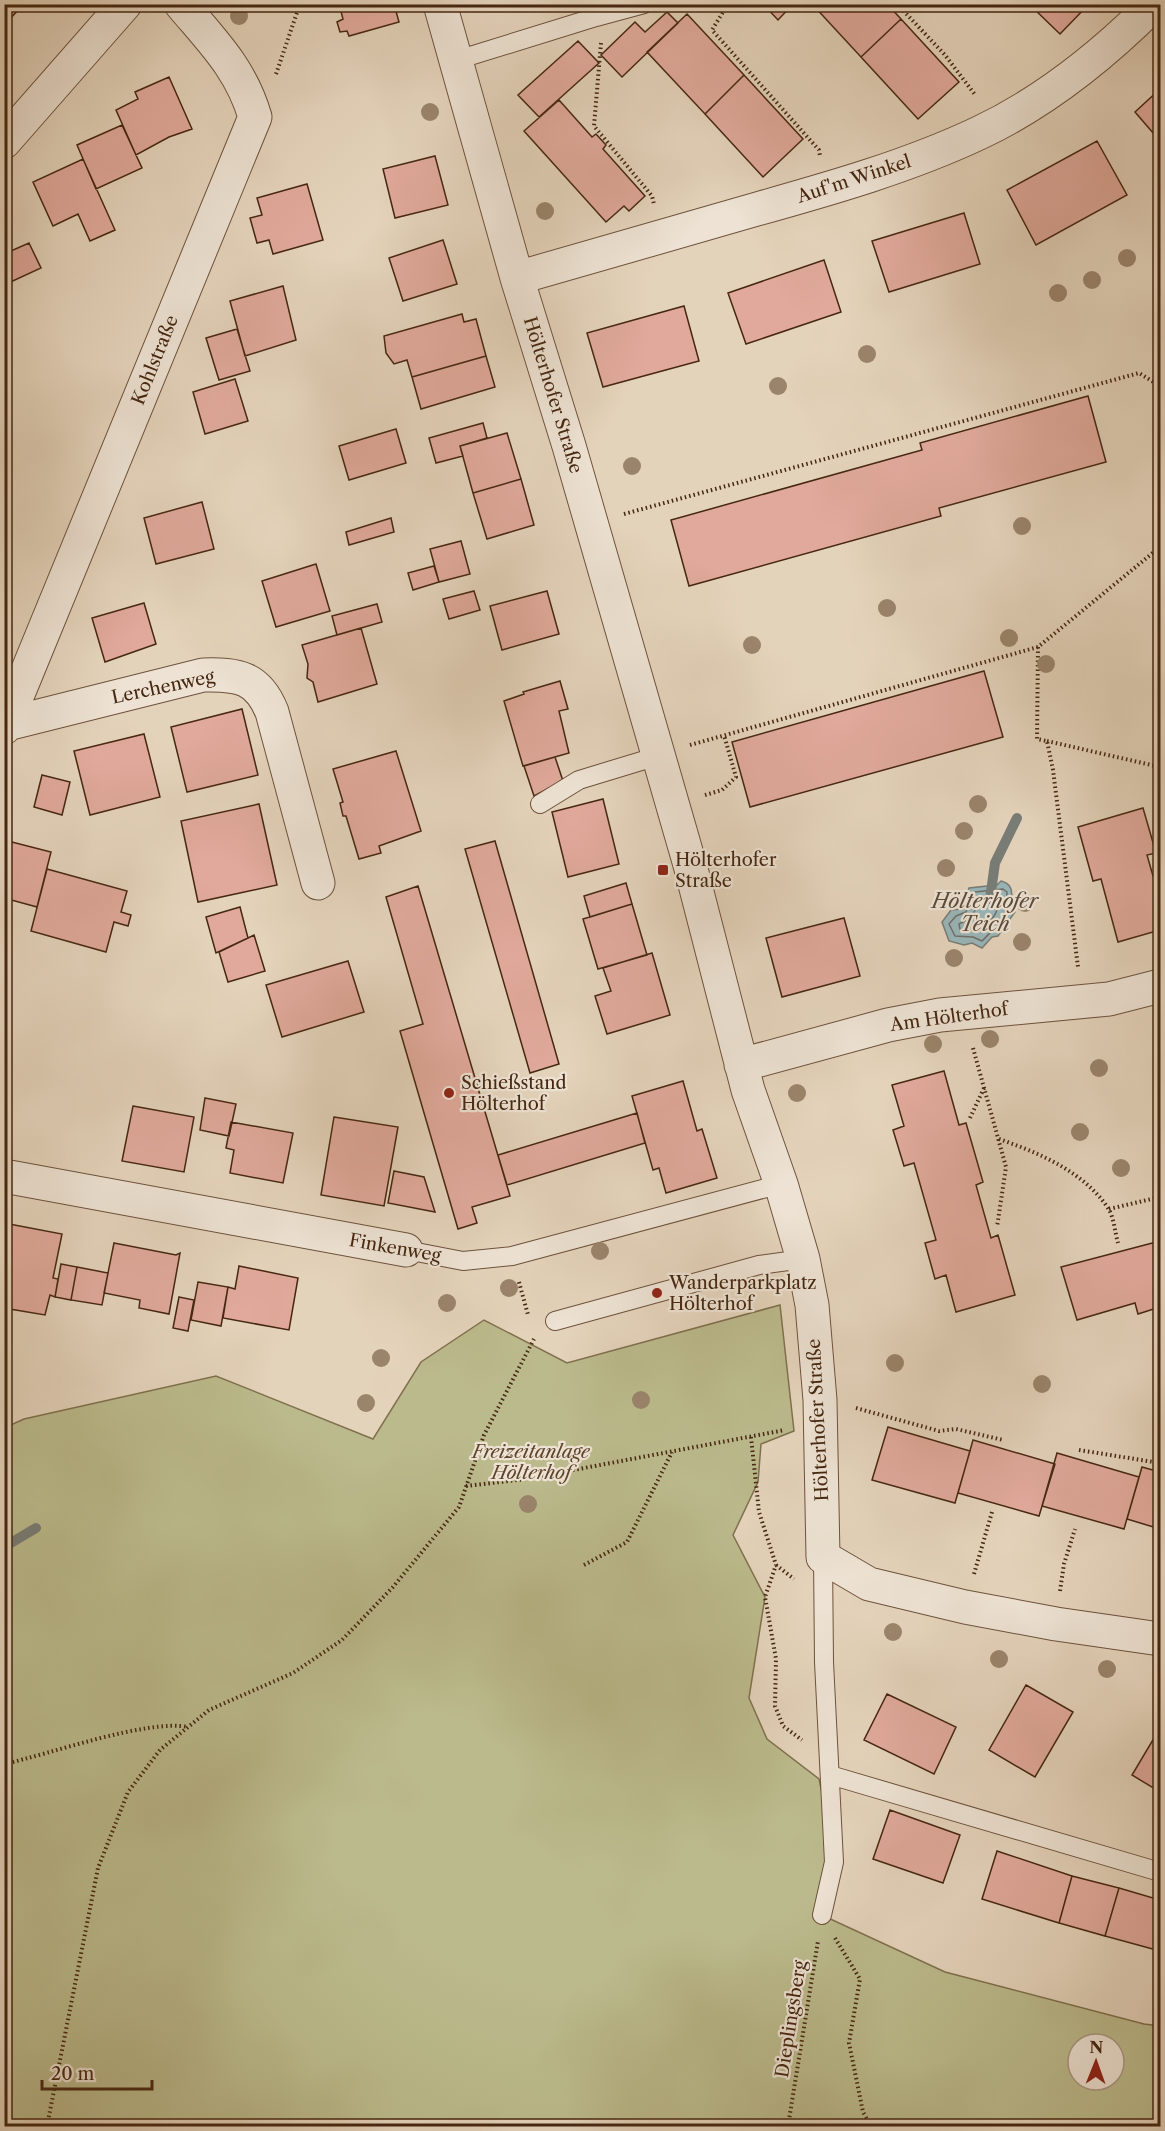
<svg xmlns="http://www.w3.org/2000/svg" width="1165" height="2131" font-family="'Libre Caslon Text',serif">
<rect width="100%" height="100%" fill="#e4d3bb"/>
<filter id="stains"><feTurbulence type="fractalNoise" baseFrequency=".00333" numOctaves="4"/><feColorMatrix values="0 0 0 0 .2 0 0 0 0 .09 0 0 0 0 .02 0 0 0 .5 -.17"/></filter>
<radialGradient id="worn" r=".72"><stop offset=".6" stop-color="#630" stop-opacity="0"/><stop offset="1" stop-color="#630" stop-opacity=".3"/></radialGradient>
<path fill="#bbba8c" stroke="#80704e" stroke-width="1.5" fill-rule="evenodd" d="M780 1305 794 1431 761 1444 758 1482 733 1535 765 1597 749 1698 767 1739 819 1779 827 1817 826 1917 945 1972 1144 2024 1160 2026V2126H5L4 1428 24 1419 216 1376 373 1439 421 1362 484 1320 567 1363ZM1078 2044H1114V2080H1078Z"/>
<path fill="#99b6ba" stroke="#787d76" stroke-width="1.5" d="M1001 881C1019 886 1007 900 1015 912L998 936 992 937 982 948 972 943 964 945 949 941 942 922 951 910 961 909 969 888 997 885Z"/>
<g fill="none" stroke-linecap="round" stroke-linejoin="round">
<path stroke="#706e66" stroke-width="1.5" d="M1003 889 1007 892C1007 918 999 924 982 941L973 937 955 936 949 924 956 916 966 912 975 892Z
M981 899 999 900C998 916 990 921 979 931L960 929 959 924 971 918Z"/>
<path stroke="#787d76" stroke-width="10" d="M990 899 995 863 1017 818
M4 1547 36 1528"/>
</g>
<path fill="#e0a99b" stroke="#462711" stroke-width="1.5" d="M4 4H24L4 25Z
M339 4H394L399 22 349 36 347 31 340 32 337 22 343 19Z
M763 4H793L778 20Z
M812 4H887L901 19 861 57Z
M1029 4H1089L1060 34Z
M667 12 678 23 622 77 601 55 635 22 645 32Z
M687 14 744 75 705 114 647 52Z
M901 19 959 82 918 119 861 57Z
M578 41 599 63 539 117 518 95Z
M744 75 803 139 763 177 705 114Z
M169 77 192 129 169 137 136 155 116 110 138 99 135 92Z
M1160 89V141L1135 112Z
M559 100 592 137 596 134 606 145 603 149 645 196 629 211 624 206 606 222 524 131Z
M122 125 142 168 96 189 77 145Z
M1097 141 1127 195 1036 245 1007 190Z
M435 156 448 205 395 218 383 169Z
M83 159 115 230 90 241 78 214 53 226 33 182Z
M307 184 323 240 273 254 269 240 257 243 250 218 262 215 257 198Z
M964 213 980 264 889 292 872 241Z
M443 240 457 284 403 301 389 258Z
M29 243 41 268 4 285V254Z
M824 260 841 312 746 344 728 293Z
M283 286 296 340 245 356 230 301Z
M684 306 699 361 603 387 587 333Z
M462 314 464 322 476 319 486 356 412 377 407 360 394 364 386 353 384 336Z
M237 329 250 371 219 380 206 338Z
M486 356 495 387 421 409 412 377Z
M235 379 248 421 205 434 193 392Z
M1088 396 1106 462 939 508 941 516 689 586 671 520 922 450 920 443Z
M483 423 487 438 460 446 463 456 436 463 429 438Z
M396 429 406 463 349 480 339 446Z
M507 433 521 479 473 493 460 446Z
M521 479 534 525 487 539 473 493Z
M202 502 214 549 156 564 144 518Z
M391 518 394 532 349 545 346 532Z
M461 541 470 574 439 582 430 549Z
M316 564 330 611 276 627 262 581Z
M434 566 439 582 413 590 408 573Z
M474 591 480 610 449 619 443 599Z
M547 591 559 634 502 650 490 606Z
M144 603 156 644 105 662 92 618Z
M377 604 382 622 337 635 332 616Z
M361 628 377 684 318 702 313 682 307 678 308 664 302 645Z
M984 671 1003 737 750 807 732 742Z
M560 681 568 709 559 711 569 753 523 766 504 701 524 694 523 692Z
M242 709 258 775 187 792 171 727Z
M144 734 160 797 90 815 74 751Z
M396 751 421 831 379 846 381 853 359 859 346 816H343L340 803 343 802 333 769Z
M555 757 563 781 534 796 524 766Z
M42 775 70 782 62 815 34 807Z
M603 799 619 864 568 877 552 812Z
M259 804 277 885 198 902 181 821Z
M1143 808 1156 853 1147 855 1153 876 1160 873V930L1118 942 1101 879 1093 881 1078 827Z
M4 840 51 852 37 907 4 898Z
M495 841 559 1064 530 1073 465 849Z
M47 869 127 891 121 912 131 915 128 926 114 922 106 952 31 931Z
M626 883 632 904 590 917 584 896Z
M418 886 510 1196 472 1207 477 1223 458 1229 400 1031 423 1024 386 897Z
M632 904 647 955 598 969 583 919Z
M240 907 248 938 216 953 206 917Z
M844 918 860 976 782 997 766 938Z
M254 935 265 971 228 982 219 952Z
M652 953 670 1015 607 1034 595 996 611 991 603 968Z
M348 961 364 1012 282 1037 266 985Z
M944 1071 959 1125 966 1123 983 1182 976 1185 991 1238 998 1235 1015 1295 956 1312 946 1275 935 1279 925 1243 936 1240 914 1163 904 1166 893 1130 904 1126 892 1085Z
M683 1081 697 1131 702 1129 717 1178 666 1193 659 1168 653 1170 632 1096Z
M205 1098 236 1104 229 1136 200 1130Z
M133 1106 194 1117 184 1172 122 1161Z
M637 1113 645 1143 507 1185 498 1155Z
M334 1117 398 1127 384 1206 321 1195Z
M231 1122 293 1133 283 1183 230 1173 234 1150 226 1148Z
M394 1171 424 1177 435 1212 388 1203Z
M4 1223 62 1234 53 1278 58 1279 55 1297 50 1295 45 1315 4 1308Z
M1160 1241V1307L1138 1314 1135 1303 1077 1320 1061 1267Z
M114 1243 176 1255 180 1253 169 1314 139 1308 140 1300 104 1293Z
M61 1264 77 1267 71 1300 55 1297Z
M239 1266 298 1278 289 1330 223 1318 228 1287 235 1289Z
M77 1267 108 1273 102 1305 71 1300Z
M198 1282 228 1287 221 1326 191 1320Z
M179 1297 194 1300 188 1331 173 1328Z
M888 1427 970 1451 955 1503 872 1480Z
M973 1440 1055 1464 1039 1516 958 1493Z
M1057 1453 1139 1477 1124 1529 1042 1506Z
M1142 1467 1160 1472V1529L1127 1519Z
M1026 1685 1073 1712 1035 1777 989 1750Z
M887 1694 956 1727 934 1774 864 1740Z
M1160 1728V1792L1132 1775Z
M890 1810 960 1835 943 1883 873 1859Z
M997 1851 1072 1876 1059 1923 982 1899Z
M1072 1876 1119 1888 1105 1936 1059 1923Z
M1119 1888 1160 1900V1951L1105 1936Z"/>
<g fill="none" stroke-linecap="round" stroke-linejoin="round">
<g stroke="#6e523c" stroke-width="20">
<path id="lane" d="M457 60 596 17 644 4
M540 804 579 780 658 756
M406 1250 463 1261 512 1256 781 1184
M555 1321 759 1265 803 1259
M830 1775 1160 1872
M822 1915 834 1862 824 1662 823 1557"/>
</g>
<g stroke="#6e523c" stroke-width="35">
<path id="street" d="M440 4 517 278 569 446 690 865 748 1090 781 1184 803 1259 812 1305 820 1400 823 1557 869 1584 965 1607 1056 1624 1160 1639
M4 142 125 4
M517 278C597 255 677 232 757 209 832 188 909 166 979 133 1045 102 1103 55 1154 4
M7 724 203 675C238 674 258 677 272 712L318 883
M4 728 255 117C241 69 213 42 181 4
M741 1065 888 1025 940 1015 1109 999 1160 986
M4 1176 406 1250"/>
</g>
<path stroke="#462711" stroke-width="4" stroke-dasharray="1.5 3" stroke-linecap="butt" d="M721 4 723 12 712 30 819 150 820 156
M897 4 945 55 976 96
M601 43 594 126 652 196 654 204
M276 74 300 4
M624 514 1139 373 1160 386
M1038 647 1037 739 1047 741 1053 770 1078 967
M1047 741 1160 767
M690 745 1038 647 1160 547
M705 795 722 790 736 777 724 735
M1157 864 1160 862
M973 1048 1006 1167 997 1227
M970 1118 984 1088
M999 1139C1039 1153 1083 1171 1108 1208 1114 1217 1115 1233 1118 1243
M1109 1209 1160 1197
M519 1282 528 1315
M856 1408 939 1431 956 1429 1003 1440
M751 1437 759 1512 776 1565 765 1597 776 1659 775 1706 783 1726 802 1740
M1079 1450 1160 1463
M466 1486 526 1479 785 1430
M584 1565 627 1542 672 1452
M776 1565 794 1579
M974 1574 992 1512
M1060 1591 1064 1564 1075 1529
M4 1764C51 1754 146 1719 188 1727
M835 1938 860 1979 849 2043 863 2112 871 2126
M47 2126 98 1868 128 1792 160 1750 209 1710 293 1673 342 1640 393 1587 459 1507 484 1435 534 1339
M788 2126 818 1941"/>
<use href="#lane" stroke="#ede2d3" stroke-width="18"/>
<use href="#street" stroke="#ede2d3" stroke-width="33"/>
</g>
<g fill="#9a846b">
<circle cx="239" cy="16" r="9"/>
<circle cx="430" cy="112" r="9"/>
<circle cx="545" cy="211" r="9"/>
<circle cx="1127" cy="258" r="9"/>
<circle cx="1092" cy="280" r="9"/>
<circle cx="1058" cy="293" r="9"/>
<circle cx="867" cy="354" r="9"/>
<circle cx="778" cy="386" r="9"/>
<circle cx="632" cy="466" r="9"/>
<circle cx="1022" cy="526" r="9"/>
<circle cx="887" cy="608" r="9"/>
<circle cx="1009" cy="638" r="9"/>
<circle cx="752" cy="645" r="9"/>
<circle cx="1046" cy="664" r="9"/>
<circle cx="978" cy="804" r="9"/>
<circle cx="964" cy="831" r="9"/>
<circle cx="946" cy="868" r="9"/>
<circle cx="1025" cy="903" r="9"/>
<circle cx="1022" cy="942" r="9"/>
<circle cx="954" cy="958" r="9"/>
<circle cx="990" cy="1039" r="9"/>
<circle cx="933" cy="1044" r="9"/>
<circle cx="1099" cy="1068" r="9"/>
<circle cx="797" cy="1093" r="9"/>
<circle cx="1080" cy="1132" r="9"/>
<circle cx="1121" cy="1168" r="9"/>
<circle cx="600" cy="1251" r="9"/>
<circle cx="509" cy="1288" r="9"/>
<circle cx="447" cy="1303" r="9"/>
<circle cx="381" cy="1358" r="9"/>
<circle cx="895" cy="1363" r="9"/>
<circle cx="1042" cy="1384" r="9"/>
<circle cx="641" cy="1400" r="9"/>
<circle cx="366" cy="1403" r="9"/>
<circle cx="528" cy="1504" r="9"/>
<circle cx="893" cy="1632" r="9"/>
<circle cx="999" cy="1659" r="9"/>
<circle cx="1107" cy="1669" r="9"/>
</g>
<g fill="#8f2418" stroke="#ede2d3" stroke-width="2">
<rect x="657" y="864" width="12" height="12" rx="3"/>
<circle cx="449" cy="1093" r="6"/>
<circle cx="657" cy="1293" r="6"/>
</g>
<g text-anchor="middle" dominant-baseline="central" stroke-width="4.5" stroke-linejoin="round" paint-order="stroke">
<g font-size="18" fill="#462711" stroke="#ede2d3">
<text transform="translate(854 179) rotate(-18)">Auf'm Winkel</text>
<text transform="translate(155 360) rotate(-68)">Kohlstraße</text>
<text transform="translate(553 395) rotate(73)">Hölterhofer Straße</text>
<text transform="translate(163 687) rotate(-12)">Lerchenweg</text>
<text transform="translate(949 1017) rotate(-8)">Am Hölterhof</text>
<text transform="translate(395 1248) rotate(10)">Finkenweg</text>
<text transform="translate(818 1420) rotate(-93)">Hölterhofer Straße</text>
<text transform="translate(791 2019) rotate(-81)">Dieplingsberg</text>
</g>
<g font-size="18" fill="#462711" stroke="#ede2d3" text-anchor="start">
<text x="675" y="860">Hölterhofer<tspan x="675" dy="21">Straße</tspan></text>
<text x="461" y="1083">Schießstand<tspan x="461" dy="21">Hölterhof</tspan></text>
<text x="669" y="1283">Wanderparkplatz<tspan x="669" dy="21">Hölterhof</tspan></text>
</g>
<g font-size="18" font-style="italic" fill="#5d442a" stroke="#ede2d3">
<text x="531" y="1452">Freizeitanlage<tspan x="531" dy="21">Hölterhof</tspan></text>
</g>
<g font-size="20" font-style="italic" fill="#5b4b3b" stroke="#ede2d3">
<text x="985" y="901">Hölterhofer<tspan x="985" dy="23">Teich</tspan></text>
</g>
</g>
<rect width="1165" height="2131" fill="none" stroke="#e4d3bb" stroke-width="24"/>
<rect x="6" y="6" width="1153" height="2119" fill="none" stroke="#462711" stroke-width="3"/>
<rect x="12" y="12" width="1141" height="2107" fill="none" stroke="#462711" stroke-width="1.5"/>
<g transform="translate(1096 2062) rotate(1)"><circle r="28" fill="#ede2d3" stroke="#aa9785" stroke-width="1.5"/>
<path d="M0-4.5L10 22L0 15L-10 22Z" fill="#8f2418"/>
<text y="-9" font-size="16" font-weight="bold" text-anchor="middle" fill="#462711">N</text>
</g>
<path d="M42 2080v9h110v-9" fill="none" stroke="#462711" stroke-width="3"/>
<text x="51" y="2080" font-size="18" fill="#462711" stroke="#ede2d3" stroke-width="4.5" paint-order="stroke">20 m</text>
<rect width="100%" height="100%" filter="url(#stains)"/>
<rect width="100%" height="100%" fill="url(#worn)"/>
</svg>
